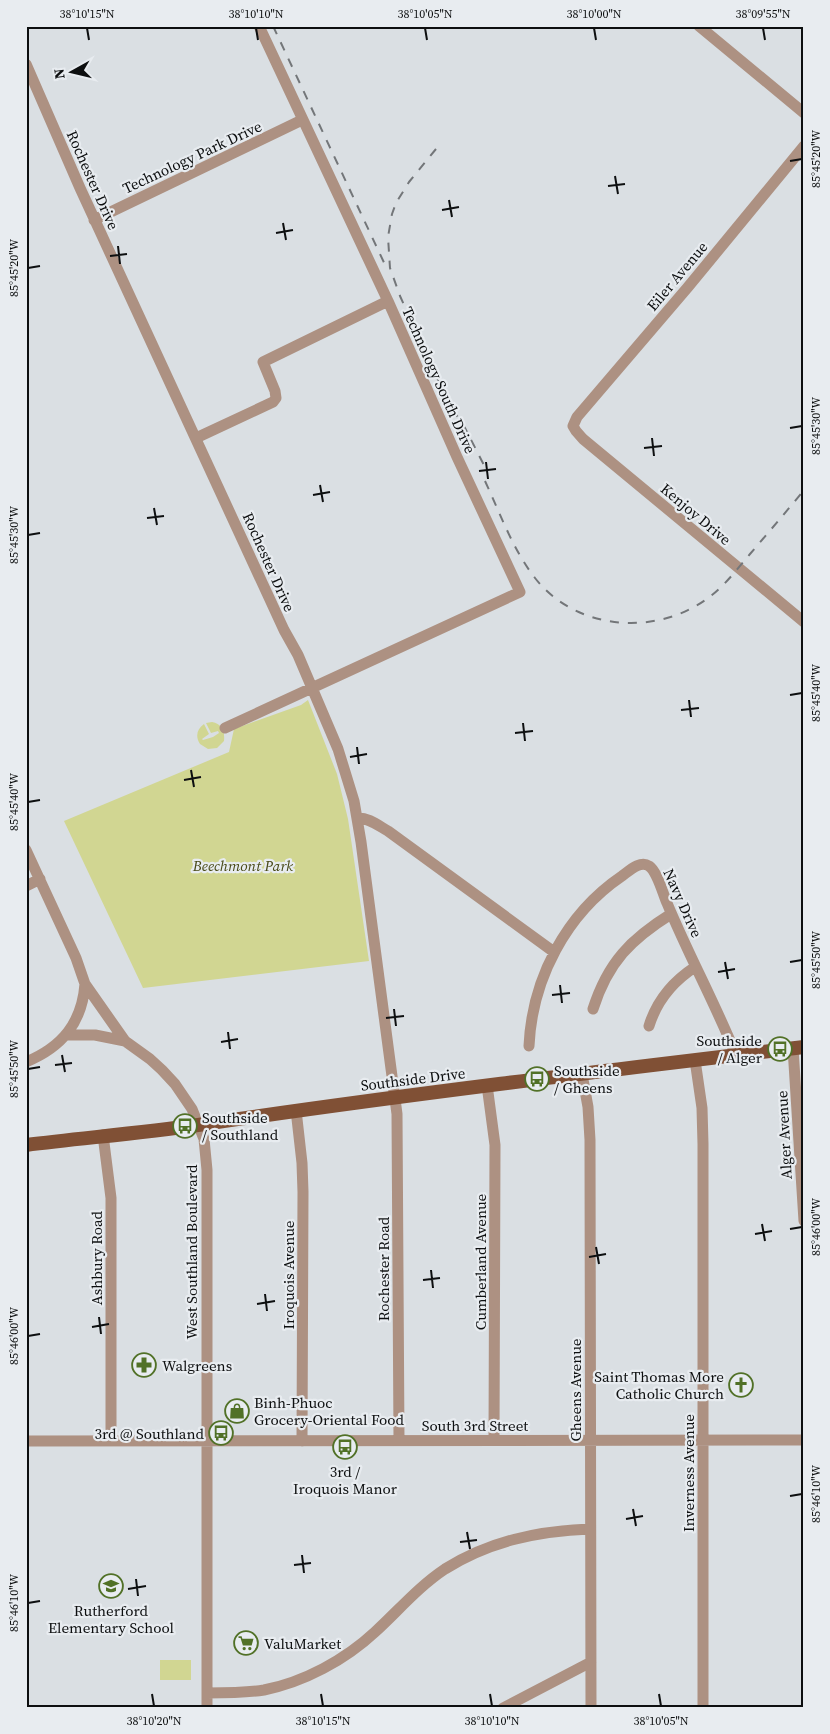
<svg xmlns="http://www.w3.org/2000/svg" width="830" height="1734" font-family="'Source Serif 4',serif">
<rect width="100%" height="100%" fill="#dadfe3"/>
<path fill="#d1d692" d="M308 700 337 774 348 819 369 961 143 988 64 821 229 752 234 729 301 705Z
M212 722C222 724 225 731 224 741L217 748 208 749 200 744C195 736 197 729 204 724L209 734 202 739 203 740 213 737 219 733 218 731 211 733 206 723Z
M160 1660H191V1680H160Z"/>
<g fill="none" stroke-linecap="round" stroke-linejoin="round">
<path stroke="#ad9182" stroke-width="11" d="M699 26 804 113
M26 64 80 188 284 630 298 655 338 749 354 801 361 842 397 1114 399 1440
M804 146 688 287 577 417 573 426 576 431 583 439 804 622
M94 220 302 120
M196 438 273 402 276 398 275 391 263 362 388 301
M225 728 520 592 457 457 388 301 259 26
M357 818C368 817 379 826 388 831L554 952
M26 850 76 958 85 984 125 1041 150 1059 162 1070 175 1084 192 1109 204 1139 207 1170V1708
M26 886 40 879
M593 1009C608 962 631 939 671 914
M649 1026C657 1000 672 982 695 967
M67 1035H95L125 1041
M529 1046C532 979 566 914 622 876 629 871 640 860 649 866 657 871 663 894 667 903 688 954 715 1003 736 1055
M793 1048 804 1221
M695 1060 702 1108 703 1144V1708
M26 1062C62 1047 82 1023 85 984
M582 1074 588 1107 590 1140 591 1708
M487 1085 495 1145 494 1440
M296 1110 302 1163 303 1192 302 1441
M103 1135 111 1198V1441
M26 1441 804 1440
M207 1693C226 1693 246 1693 264 1690 304 1682 345 1660 375 1632 398 1611 418 1587 445 1569 490 1541 538 1531 590 1529
M503 1708 591 1662"/>
<path stroke="#805035" stroke-width="14" d="M26 1145C83 1138 141 1133 198 1125 400 1095 602 1071 804 1047"/>
<path stroke="#737679" stroke-width="2" stroke-dasharray="9 9" stroke-linecap="butt" d="M273 26 387 269
M436 149 409 182 396 203 392 214 388 237 390 268 400 296 449 404 465 428 486 469
M485 481C500 513 513 550 535 578 577 632 660 637 712 595 726 584 738 568 750 554 768 533 786 512 804 490"/>
</g>
<path fill="none" stroke="#0d0f10" stroke-width="2" d="M87 28 89 40M256 28 258 40M425 28 427 40M594 28 596 40M763 28 765 40M790 161 802 159M615 176 618 194M608 186 625 184M449 200 452 217M442 210 459 207M283 223 286 240M276 233 293 230M118 246 120 264M110 256 127 254M28 268 40 266M790 428 802 426M652 438 654 456M644 448 662 446M486 462 488 479M479 471 496 469M320 485 323 502M313 495 330 492M154 508 157 525M147 518 164 516M28 535 40 533M790 695 802 693M689 700 691 717M681 710 699 708M523 723 525 741M515 733 533 731M357 747 359 764M350 757 367 754M191 770 194 787M184 780 201 777M28 802 40 800M725 962 728 979M790 962 802 960M718 972 735 969M560 985 562 1003M552 995 570 993M394 1009 396 1026M386 1018 404 1016M228 1032 230 1049M221 1042 238 1039M62 1055 65 1072M55 1065 72 1063M28 1069 40 1067M762 1224 765 1241M790 1229 802 1227M755 1234 772 1231M596 1247 599 1264M589 1257 606 1254M431 1270 433 1288M423 1280 440 1278M265 1294 267 1311M257 1304 275 1301M99 1317 101 1334M92 1327 109 1324M28 1336 40 1334M790 1496 802 1494M633 1509 636 1526M626 1519 643 1516M467 1532 470 1549M460 1542 477 1540M302 1555 304 1573M294 1565 311 1563M136 1579 138 1596M128 1589 146 1586M28 1603 40 1601M152 1694 154 1706M321 1694 323 1706M490 1694 492 1706M659 1694 661 1706"/>
<defs>
<g id="bus-ring" transform="scale(1.25)"><circle r="9.5" fill="#e8ecf0" stroke="#517127" stroke-width="1.5"/><path d="M-5-6H5V4H4V6H2V4H-2V6H-4V4H-5ZM-3.5-4V0h7V-4ZM-3.5 1.2v1.5H-2V1.2ZM2 1.2v1.5H3.5V1.2Z" fill="#517127"/></g>
<g id="pharmacy-ring" transform="scale(1.25)"><circle r="9.5" fill="#e8ecf0" stroke="#517127" stroke-width="1.5"/><path d="M-2-6h4v4h4v4h-4v4h-4v-4h-4v-4h4Z" fill="#517127"/></g>
<g id="church-ring" transform="scale(1.25)"><circle r="9.5" fill="#e8ecf0" stroke="#517127" stroke-width="1.5"/><path d="M-1.2-6h2.4v3.5h3.3v2.4h-3.3V6h-2.4V-.1h-3.3v-2.4h3.3Z" fill="#517127"/></g>
<g id="shop-ring" transform="scale(1.25)"><circle r="9.5" fill="#e8ecf0" stroke="#517127" stroke-width="1.5"/><path d="M-5-2.5h2.3a2.7 3.5 0 0 1 5.4 0H5L5.5 6h-11ZM-1.5-2.5h3a1.5 2.3 0 0 0-3 0Z" fill="#517127"/></g>
<g id="school-ring" transform="scale(1.25)"><circle r="9.5" fill="#e8ecf0" stroke="#517127" stroke-width="1.5"/><path d="M0-5L7-2L0 1L-7-2ZM-4 1L0 2.5L4 1V4Q0 6-4 4Z" fill="#517127"/></g>
<g id="supermarket-ring" transform="scale(1.25)"><circle r="9.5" fill="#e8ecf0" stroke="#517127" stroke-width="1.5"/><path d="M-6-5.5h2.5l.6 2H6L4.5 2H-2.5L-4.4-4H-6ZM-1.5 3.2a1.3 1.3 0 1 0 .1 0ZM3 3.2a1.3 1.3 0 1 0 .1 0Z" fill="#517127"/></g>
</defs>
<g fill-rule="evenodd">
<use href="#bus-ring" x="780" y="1049"/>
<use href="#bus-ring" x="537" y="1079"/>
<use href="#bus-ring" x="185" y="1126"/>
<use href="#pharmacy-ring" x="144" y="1365"/>
<use href="#church-ring" x="741" y="1385"/>
<use href="#shop-ring" x="237" y="1411"/>
<use href="#bus-ring" x="221" y="1433"/>
<use href="#bus-ring" x="345" y="1447"/>
<use href="#school-ring" x="111" y="1586"/>
<use href="#supermarket-ring" x="246" y="1643"/>
</g>
<g text-anchor="middle" dominant-baseline="central" stroke-width="4.5" stroke-linejoin="round" paint-order="stroke">
<g font-size="15" fill="#0d0f10" stroke="#e8ecf0">
<text transform="translate(192 157) rotate(-25)">Technology Park Drive</text>
<text transform="translate(93 180) rotate(66)">Rochester Drive</text>
<text transform="translate(677 276) rotate(-50)">Eiler Avenue</text>
<text transform="translate(439 380) rotate(66)">Technology South Drive</text>
<text transform="translate(696 514) rotate(40)">Kenjoy Drive</text>
<text transform="translate(269 562) rotate(66)">Rochester Drive</text>
<text transform="translate(683 903) rotate(66)">Navy Drive</text>
<text transform="translate(413 1079) rotate(-7)">Southside Drive</text>
<text transform="translate(784 1135) rotate(-93)">Alger Avenue</text>
<text transform="translate(191 1252) rotate(-90)">West Southland Boulevard</text>
<text transform="translate(96 1258) rotate(-90)">Ashbury Road</text>
<text transform="translate(480 1262) rotate(-90)">Cumberland Avenue</text>
<text transform="translate(383 1269) rotate(-90)">Rochester Road</text>
<text transform="translate(288 1275) rotate(-90)">Iroquois Avenue</text>
<text transform="translate(575 1390) rotate(-90)">Gheens Avenue</text>
<text x="475" y="1425">South 3rd Street</text>
<text transform="translate(688 1473) rotate(-90)">Inverness Avenue</text>
</g>
<g font-size="15" font-style="italic" fill="#484a17" stroke="#e8ecf0">
<text x="243" y="865">Beechmont Park</text>
</g>
<g font-size="15" fill="#0d0f10" stroke="#e8ecf0" text-anchor="start">
<text x="762" y="1040" text-anchor="end">Southside<tspan x="762" dy="17">/ Alger</tspan></text>
<text x="554" y="1070">Southside<tspan x="554" dy="17">/ Gheens</tspan></text>
<text x="202" y="1117">Southside<tspan x="202" dy="17">/ Southland</tspan></text>
<text x="162" y="1365">Walgreens</text>
<text x="724" y="1376" text-anchor="end">Saint Thomas More<tspan x="724" dy="17">Catholic Church</tspan></text>
<text x="254" y="1402">Binh-Phuoc<tspan x="254" dy="17">Grocery-Oriental Food</tspan></text>
<text x="204" y="1433" text-anchor="end">3rd @ Southland</text>
<text x="345" y="1471" text-anchor="middle">3rd /<tspan x="345" dy="17">Iroquois Manor</tspan></text>
<text x="111" y="1610" text-anchor="middle">Rutherford<tspan x="111" dy="17">Elementary School</tspan></text>
<text x="264" y="1643">ValuMarket</text>
</g>
</g>
<rect width="830" height="1734" fill="none" stroke="#e8ecf0" stroke-width="55"/>
<g transform="translate(72 72) rotate(262)" stroke="#e8ecf0" stroke-width="4" paint-order="stroke">
<path d="M0-4L9 19L0 12L-9 19Z" fill="#0d0f10"/>
<text y="-8" font-size="14" font-weight="bold" text-anchor="middle" fill="#0d0f10">N</text>
</g>
<rect x="28" y="28" width="774" height="1678" fill="none" stroke="#0d0f10" stroke-width="2"/>
<g font-size="12" text-anchor="middle" fill="#0d0f10">
<text x="87" y="18">38°10'15"N</text>
<text x="256" y="18">38°10'10"N</text>
<text x="425" y="18">38°10'05"N</text>
<text x="594" y="18">38°10'00"N</text>
<text x="763" y="18">38°09'55"N</text>
<text transform="translate(816 159) rotate(-90)" y="4">85°45'20"W</text>
<text transform="translate(14 268) rotate(-90)" y="4">85°45'20"W</text>
<text transform="translate(816 426) rotate(-90)" y="4">85°45'30"W</text>
<text transform="translate(14 535) rotate(-90)" y="4">85°45'30"W</text>
<text transform="translate(816 693) rotate(-90)" y="4">85°45'40"W</text>
<text transform="translate(14 802) rotate(-90)" y="4">85°45'40"W</text>
<text transform="translate(816 960) rotate(-90)" y="4">85°45'50"W</text>
<text transform="translate(14 1069) rotate(-90)" y="4">85°45'50"W</text>
<text transform="translate(816 1227) rotate(-90)" y="4">85°46'00"W</text>
<text transform="translate(14 1336) rotate(-90)" y="4">85°46'00"W</text>
<text transform="translate(816 1494) rotate(-90)" y="4">85°46'10"W</text>
<text transform="translate(14 1603) rotate(-90)" y="4">85°46'10"W</text>
<text x="154" y="1725">38°10'20"N</text>
<text x="323" y="1725">38°10'15"N</text>
<text x="492" y="1725">38°10'10"N</text>
<text x="661" y="1725">38°10'05"N</text>
</g>
</svg>
